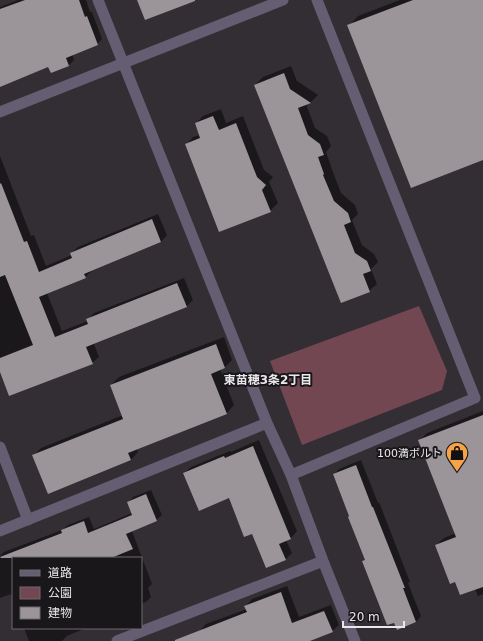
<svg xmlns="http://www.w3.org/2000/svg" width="483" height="641" font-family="'DejaVu Sans','Noto Sans JP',sans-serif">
<rect width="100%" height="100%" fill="#332e34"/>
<path fill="#734752" d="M419 306 447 371 442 390 302 445 270 361Z"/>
<path fill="#0007" d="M18 0H86L90 12H92L102 39 97 44 72 54 74 60 69 65 51 72 49 65 3 85 0 87V7Z
M400 0H483V159L349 26 358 16Z
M291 66 297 81 318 95 311 102 306 104 315 128 327 136 331 146 326 152 331 166V167L341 193 355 205 358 214 352 220 362 245 374 254 378 262 371 269 377 284 369 291 255 85 263 77Z
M221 109 226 123 243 116 264 170 273 177 269 182 278 203 270 211 186 145 193 137 200 135 196 123 203 116Z
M0 156 31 236 34 235 46 266 72 255 71 253 78 247 158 214 167 235 161 242 92 271 85 277 47 293 62 331 88 321V319L94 313 184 278 193 300 186 307 94 344 99 357 92 363 0 369Z
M224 337 232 360 225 367 220 369 234 405 227 413 137 448 138 452 131 460 34 455 41 448 123 415 111 385 119 377Z
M483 411V594L478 596 475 589 456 581 436 545 444 538 456 533 419 441 427 433Z
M259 440 297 531 291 538 286 540 292 553 286 559 252 532 229 497 184 473 191 467 230 451 231 452Z
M361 460 378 503 379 502 410 582 408 583 421 616 416 622 398 629 363 562 366 559 334 474 339 469Z
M151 490 162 515 156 520 132 531 152 584 148 588 151 597 146 602 141 604V558H13V599L11 594 0 598V556L4 552 62 530 68 525 89 517 94 529 132 513 128 503 133 497Z
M287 586 299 617 331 605 339 625 332 631 307 641H204L200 631 206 624 247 609 246 606 252 599Z
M24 628H86L67 636 62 641H29Z"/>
<path fill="#9b9498" d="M25 0H79L85 17 87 16 98 45 66 58 69 66 51 73 48 67 0 87V9Z
M137 0H195V1L145 20Z
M413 0H483V160L411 188 347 25Z
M284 73 290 89 311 103 298 108 308 135 320 144 324 155 318 157 324 174 323 175 334 201 348 213 351 222 344 225 355 253 367 261 371 271 363 274 370 292 341 303 254 85Z
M213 116 219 130 236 123 257 177 266 185 262 190 271 212 219 232 185 144 200 138 195 123Z
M1 183 24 242 27 241 39 272 72 258 70 253 152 219 161 242 84 274 86 278 39 297 55 337 88 324 86 319 177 283 187 307 86 347 93 364 9 396 0 372V358L33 345 5 275 0 277V184Z
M216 344 225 368 211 374 227 414 128 453 131 460 48 494 32 455 123 419 110 385Z
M483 415V587L460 595 455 582 450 584 435 545 456 537 418 440Z
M253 446 291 539 279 544 286 560 266 568 252 534 244 537 229 498 199 511 183 473 224 456 225 458Z
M356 465 372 507H373L405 588H403L416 622 397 630 394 623 387 625 362 561 365 560 348 517 349 516 333 474Z
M146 494 157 521 126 534 133 549 111 558H1L0 557 62 533 61 530 84 521 88 533 132 515 127 502Z
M281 592 292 623 324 611 333 632 310 641H175V640L247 612 244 606Z"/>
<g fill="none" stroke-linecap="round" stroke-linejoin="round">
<path stroke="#655e73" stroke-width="11" d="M98 0 267 423 291 475 323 561 355 641
M0 112 283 0
M0 447 28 520
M291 475 475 398 317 0
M0 531 267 423
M117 641 323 561"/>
</g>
<defs>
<g id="shop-pin" transform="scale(1.15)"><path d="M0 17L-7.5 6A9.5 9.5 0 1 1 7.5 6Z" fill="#f6a247" stroke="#19171a"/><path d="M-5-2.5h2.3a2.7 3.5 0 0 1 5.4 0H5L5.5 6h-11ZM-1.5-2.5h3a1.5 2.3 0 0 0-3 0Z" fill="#111"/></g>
</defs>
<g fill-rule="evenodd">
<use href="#shop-pin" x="457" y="453"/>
</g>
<g text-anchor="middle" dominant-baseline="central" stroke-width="4" stroke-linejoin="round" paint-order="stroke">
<g font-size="11" fill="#eae7ea" stroke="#19171a" text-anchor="end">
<text x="442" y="453">100満ボルト</text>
</g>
<g font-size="12" font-weight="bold" fill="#eae7ea" stroke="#19171a">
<text x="268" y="380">東苗穂3条2丁目</text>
</g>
</g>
<rect x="12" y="557" width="130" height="72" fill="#19171a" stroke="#6d6a6d"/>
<rect x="20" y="570" width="20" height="6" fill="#655e73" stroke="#6d6a6d"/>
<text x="48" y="577" font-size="12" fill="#eae7ea">道路</text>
<rect x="20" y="587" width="20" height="12" fill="#734752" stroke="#6d6a6d"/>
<text x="48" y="597" font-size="12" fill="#eae7ea">公園</text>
<rect x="20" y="607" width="20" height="12" fill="#9b9498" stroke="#6d6a6d"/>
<text x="48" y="617" font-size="12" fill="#eae7ea">建物</text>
<path d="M343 621v6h61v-6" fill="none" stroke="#eae7ea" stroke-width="2"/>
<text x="349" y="621" font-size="12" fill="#eae7ea" stroke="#19171a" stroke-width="3" paint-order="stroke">20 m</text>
</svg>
